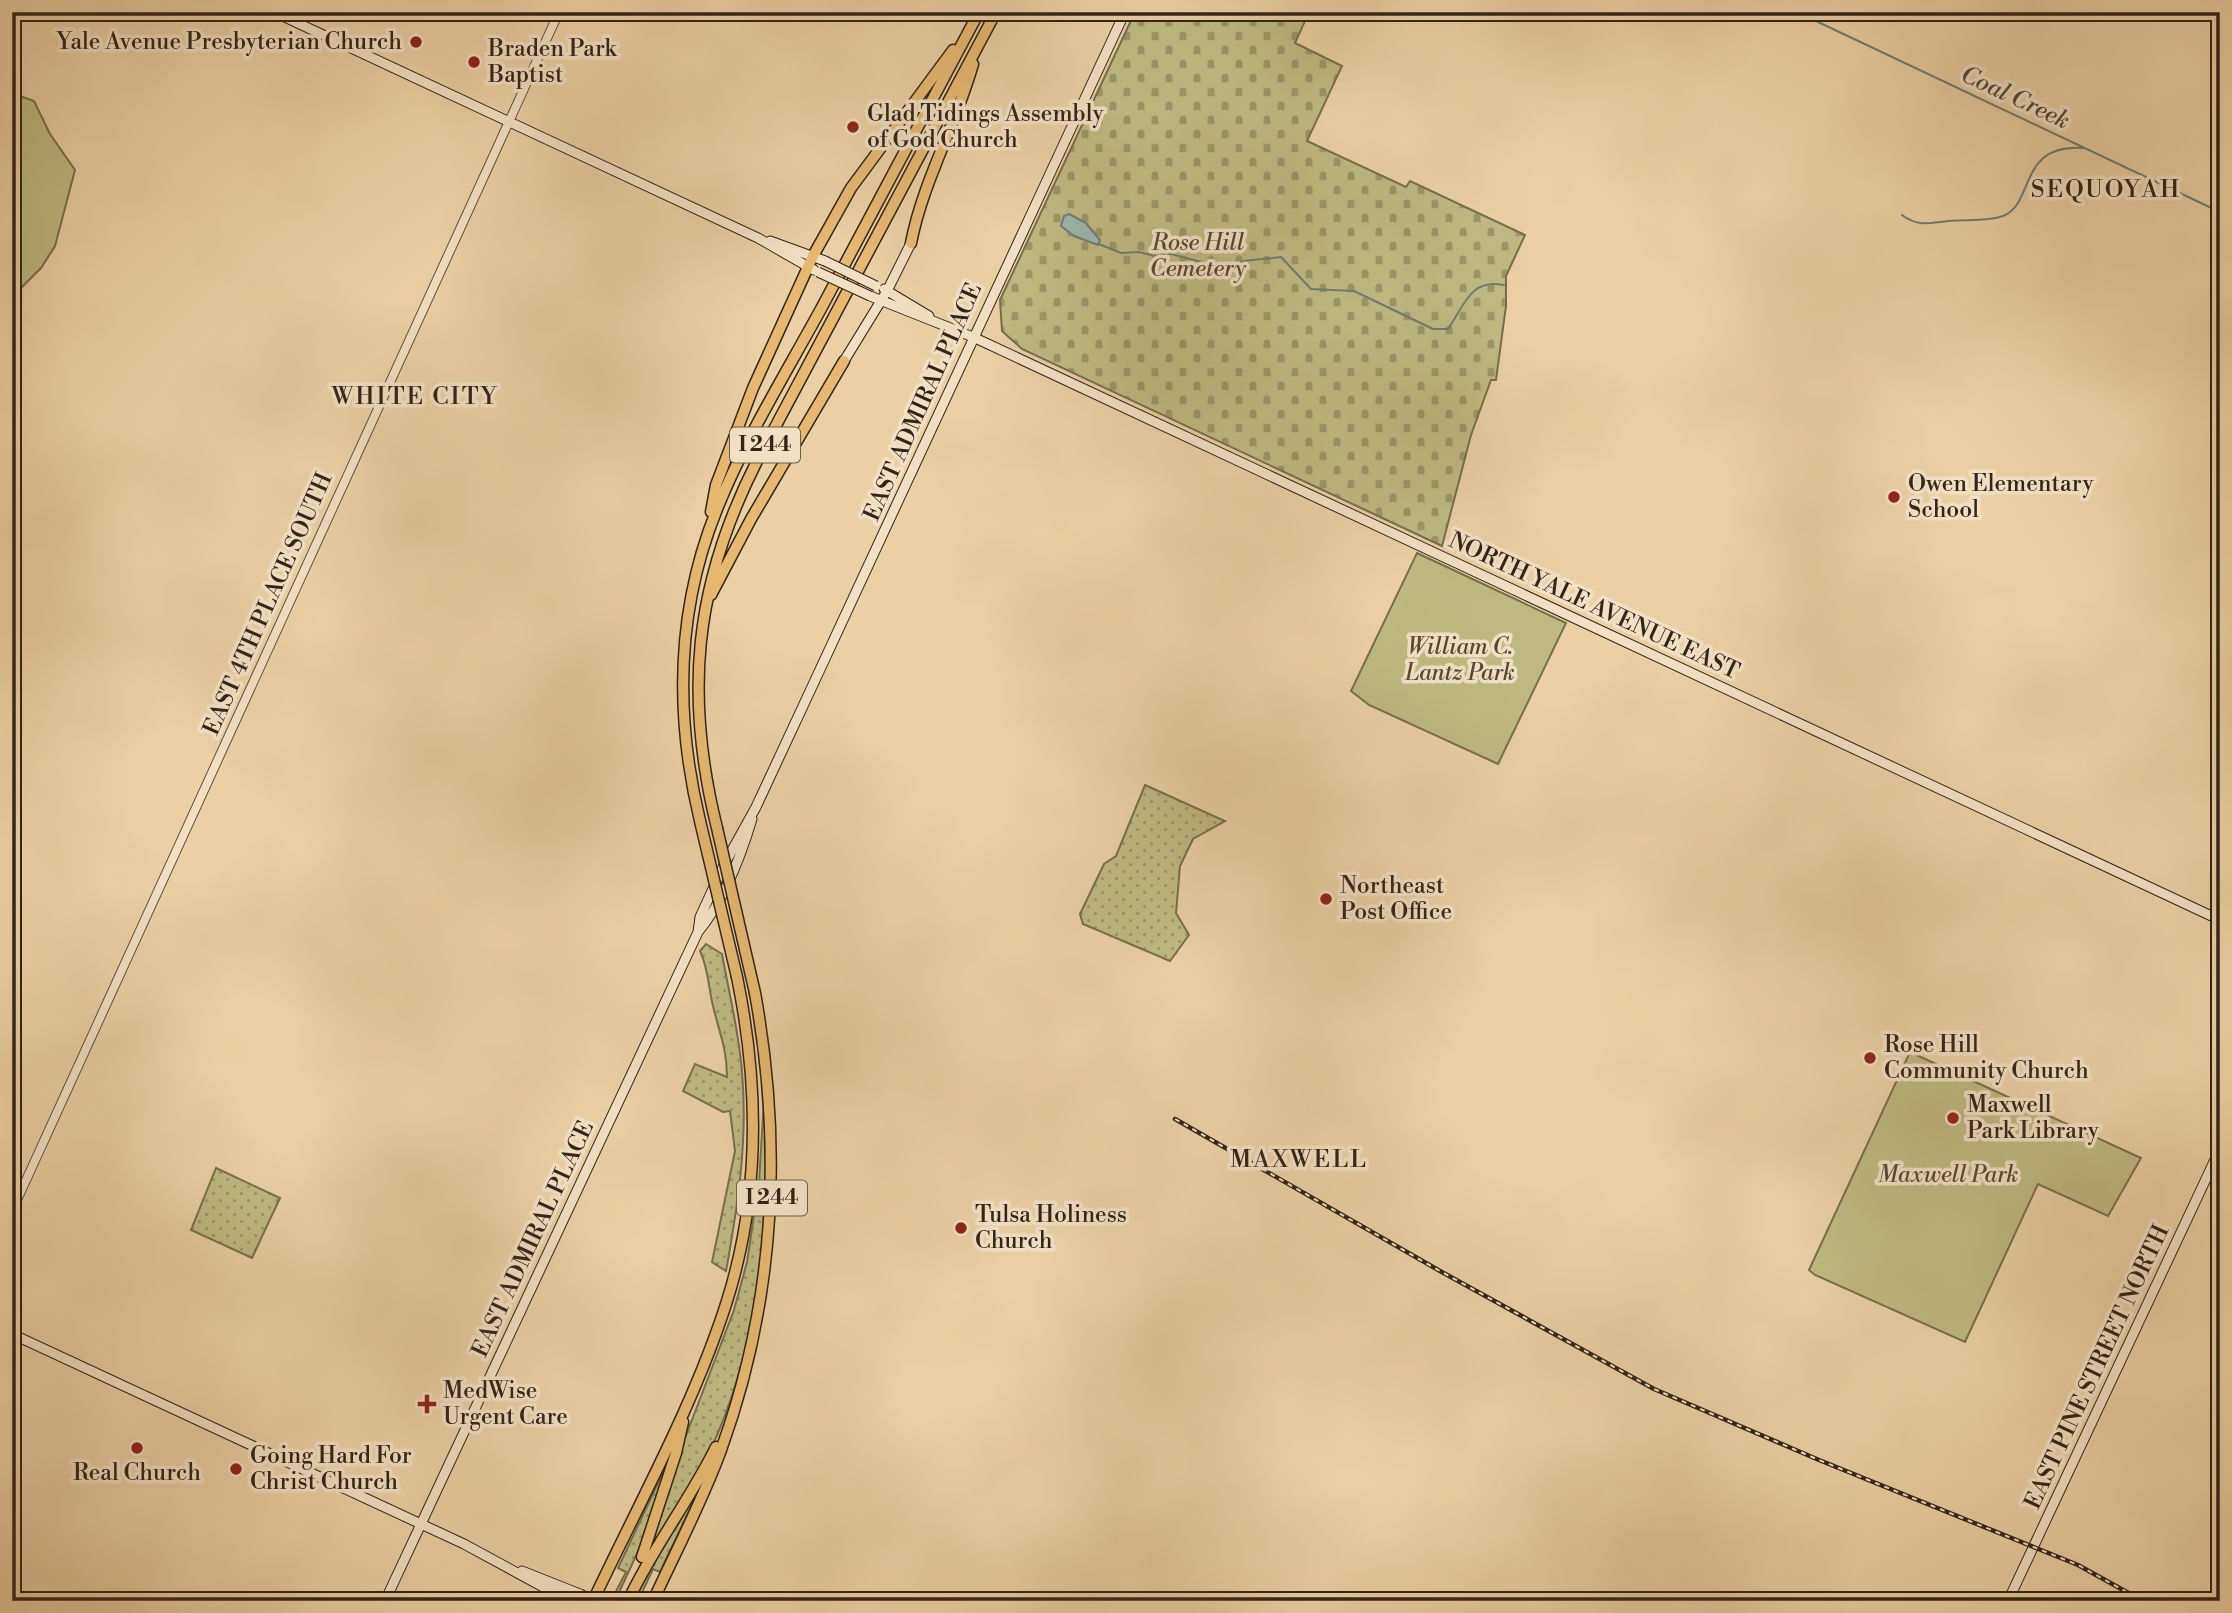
<svg xmlns="http://www.w3.org/2000/svg" width="2232" height="1613" font-family="'Libre Bodoni',serif">
<defs>
<pattern id="grass-dots" width="8" height="8" patternUnits="userSpaceOnUse" patternTransform="scale(1.75)"><rect width="8" height="8" fill="#beb982"/><path d="M2 2h.1M6 6h.1" fill="none" stroke="#9b9669" stroke-width="1.8" stroke-linecap="round"/></pattern>
<pattern id="cemetery-stones" width="16" height="16" patternUnits="userSpaceOnUse" patternTransform="scale(1.75)"><rect width="16" height="16" fill="#beb982"/><path d="M2 7V4a2 2 0 0 1 4 0v3zM10 15v-3a2 2 0 0 1 4 0v3z" fill="#9b9669"/></pattern>
<pattern id="water-ripples" width="26" height="14" patternUnits="userSpaceOnUse" patternTransform="scale(1.75)"><rect width="26" height="14" fill="#99b6ad"/><path d="M2 4q2-2 4 0t4 0M15 11q2-2 4 0t4 0" fill="none" stroke="#7d948c"/></pattern>
</defs>
<rect width="100%" height="100%" fill="#ebd0a5"/>
<filter id="stains"><feTurbulence type="fractalNoise" baseFrequency=".00286" numOctaves="4"/><feColorMatrix values="0 0 0 0 .2 0 0 0 0 .09 0 0 0 0 .02 0 0 0 .5 -.17"/></filter>
<radialGradient id="worn" r=".72"><stop offset=".6" stop-color="#630" stop-opacity="0"/><stop offset="1" stop-color="#630" stop-opacity=".3"/></radialGradient>
<path fill="url(#grass-dots)" stroke="#786e4c" stroke-width="2" d="M1145 785 1225 821 1193 839 1180 866 1176 913 1189 935 1170 961 1083 924 1080 914 1104 864 1116 856Z
M706 944 722 954C729 993 739 1032 742 1072 748 1139 738 1205 726 1271L712 1262 735 1151 730 1111 723 1112 683 1091 695 1064 727 1077C727 1048 719 1032 713 1006 708 986 709 970 700 951Z
M764 1099C770 1218 761 1346 708 1455 692 1486 671 1516 652 1546L677 1459 734 1310 747 1262 759 1183Z
M216 1168 280 1198 252 1258 191 1230Z
M667 1464 647 1532 616 1599 611 1601 626 1572 618 1568Z
M702 1483 660 1572 653 1569 638 1601H632L648 1567Z"/>
<path fill="url(#cemetery-stones)" stroke="#786e4c" stroke-width="2" d="M1135 12H1309L1295 43 1342 66 1307 141 1406 187 1410 181 1525 235 1506 276V306L1496 380H1491L1471 435 1442 546 1022 349 1002 331 1000 300Z"/>
<path fill="#beb982" stroke="#786e4c" stroke-width="2" d="M12 93 34 101 50 134 75 170 55 246 41 268 12 297Z
M1417 553 1566 623 1498 764 1369 705 1351 691Z
M1910 1052 2141 1158 2108 1216 2038 1184 1965 1342 1815 1275 1809 1270Z"/>
<path fill="url(#water-ripples)" stroke="#707c71" stroke-width="2" d="M1069 214 1086 223 1100 240 1098 245 1074 236 1061 226 1064 216Z"/>
<g fill="none" stroke-linecap="round" stroke-linejoin="round">
<path stroke="#707c71" stroke-width="2" d="M1797 12 2220 212
M1902 215C1918 227 1929 223 1948 221 1966 219 1986 222 2003 216 2036 203 2017 143 2084 148
M1099 244 1121 253 1139 252 1155 256 1171 254 1232 270 1243 261 1281 257 1311 289 1354 291 1433 329H1448C1465 304 1471 278 1504 285"/>
<g stroke="#604f3a" stroke-width="10">
<path id="tertiary" d="M12 1211 559 12"/>
</g>
<g stroke="#322417" stroke-width="11">
<path id="secondary" d="M274 12 758 238 814 270
M770 241 825 261
M884 289 929 316
M870 296 973 337 2220 920
M844 361 887 291 911 243
M698 932 700 917 724 865 756 807 817 676 1125 12
M12 1334 464 1544 569 1601
M522 1571 580 1594
M385 1601 698 932C723 902 741 856 752 819
M2008 1601 2220 1149"/>
</g>
<g stroke="#322417" stroke-width="13">
<path id="motorway" d="M911 243C923 181 956 125 973 64
M711 512 716 485 753 388 813 256 851 188 953 50
M711 595 751 519 844 361
M700 821C675 717 676 610 717 509 745 439 786 373 822 307 874 209 927 111 979 12
M717 828C684 695 694 586 756 463L996 12
M642 1557 676 1453 683 1422
M593 1601C639 1503 694 1405 727 1301 760 1196 759 1084 737 977
M628 1601C653 1547 690 1500 716 1447
M653 1601C676 1551 702 1502 721 1450 775 1301 783 1148 755 993"/>
</g>
<use href="#tertiary" stroke="#f2e0c4" stroke-width="8"/>
<use href="#secondary" stroke="#f2e0c4" stroke-width="9"/>
<use href="#motorway" stroke="#e6b872" stroke-width="10"/>
<g stroke="#322417" stroke-width="4.5">
<path id="rail" d="M1175 1119 1440 1271 1654 1389 1819 1460 2078 1565 2143 1601
M2213 1349 2220 1352"/>
</g>
<use href="#rail" stroke="#f2e0c4" stroke-width="2" stroke-dasharray="5" stroke-linecap="butt"/>
<g stroke="#322417" stroke-width="11" stroke-linecap="butt">
<path id="secondary-bridge" d="M825 261 876 286
M818 272 870 296
M580 1594 594 1601"/>
</g>
<g stroke="#322417" stroke-width="13" stroke-linecap="butt">
<path id="motorway-bridge" d="M700 821 737 977
M717 828 755 993"/>
</g>
<use href="#secondary-bridge" stroke="#f2e0c4" stroke-width="9"/>
<use href="#motorway-bridge" stroke="#e6b872" stroke-width="10"/>
</g>
<g fill="#8f2418" stroke="#f2e0c4" stroke-width="2.5">
<circle cx="416" cy="42" r="7"/>
<circle cx="474" cy="62" r="7"/>
<circle cx="853" cy="127" r="7"/>
<circle cx="1894" cy="497" r="7"/>
<circle cx="1326" cy="899" r="7"/>
<circle cx="1870" cy="1058" r="7"/>
<circle cx="1953" cy="1118" r="7"/>
<circle cx="961" cy="1228" r="7"/>
<path d="M423.5 1393.5h7v7h7v7h-7v7h-7v-7h-7v-7h7z"/>
<circle cx="137" cy="1448" r="7"/>
<circle cx="236" cy="1469" r="7"/>
</g>
<g text-anchor="middle" dominant-baseline="central" stroke-width="7" stroke-linejoin="round" paint-order="stroke">
<g fill="#f2e0c4" stroke="#6c5c4b" stroke-width="2">
<rect x="730" y="427.5" width="70" height="35" rx="5"/>
<rect x="737" y="1180.5" width="70" height="35" rx="5"/>
</g>
<g font-size="21" font-weight="bold" fill="#322417">
<text x="765" y="445">I 244</text>
<text x="772" y="1198">I 244</text>
</g>
<g font-size="23" fill="#322417" stroke="#f2e0c4" text-anchor="start">
<text x="402" y="42" text-anchor="end">Yale Avenue Presbyterian Church</text>
<text x="488" y="49">Braden Park<tspan x="488" dy="26">Baptist</tspan></text>
<text x="867" y="114">Glad Tidings Assembly<tspan x="867" dy="26">of God Church</tspan></text>
<text x="1908" y="484">Owen Elementary<tspan x="1908" dy="26">School</tspan></text>
<text x="1340" y="886">Northeast<tspan x="1340" dy="26">Post Office</tspan></text>
<text x="1884" y="1045">Rose Hill<tspan x="1884" dy="26">Community Church</tspan></text>
<text x="1967" y="1105">Maxwell<tspan x="1967" dy="26">Park Library</tspan></text>
<text x="975" y="1215">Tulsa Holiness<tspan x="975" dy="26">Church</tspan></text>
<text x="443" y="1391">MedWise<tspan x="443" dy="26">Urgent Care</tspan></text>
<text x="250" y="1456">Going Hard For<tspan x="250" dy="26">Christ Church</tspan></text>
<text x="137" y="1473" text-anchor="middle">Real Church</text>
</g>
<g font-size="23" font-style="italic" fill="#554932" stroke="#f2e0c4">
<text x="1198" y="243">Rose Hill<tspan x="1198" dy="26">Cemetery</tspan></text>
<text x="1460" y="647">William C.<tspan x="1460" dy="26">Lantz Park</tspan></text>
<text x="1948" y="1175">Maxwell Park</text>
</g>
<g font-size="23" fill="#322417" stroke="#f2e0c4">
<text transform="translate(923 402) rotate(-66)">EAST ADMIRAL PLACE</text>
<text transform="translate(268 604) rotate(-66)">EAST 4TH PLACE SOUTH</text>
<text transform="translate(1594 606) rotate(25)">NORTH YALE AVENUE EAST</text>
<text transform="translate(533 1239) rotate(-65)">EAST ADMIRAL PLACE</text>
<text transform="translate(2097 1367) rotate(-65)">EAST PINE STREET NORTH</text>
</g>
<g font-size="24" font-style="italic" fill="#4c483c" stroke="#f2e0c4">
<text transform="translate(2015 98) rotate(25)">Coal Creek</text>
</g>
<g font-size="24" letter-spacing="2" fill="#322417" stroke="#f2e0c4">
<text x="2106" y="190">SEQUOYAH</text>
<text x="415" y="397">WHITE CITY</text>
<text x="1299" y="1160">MAXWELL</text>
</g>
</g>
<rect width="2232" height="1613" fill="none" stroke="#ebd0a5" stroke-width="42"/>
<rect x="14" y="14" width="2204" height="1585" fill="none" stroke="#322417" stroke-width="3.5"/>
<rect x="21" y="21" width="2190" height="1571" fill="none" stroke="#322417" stroke-width="2"/>
<rect width="100%" height="100%" filter="url(#stains)"/>
<rect width="100%" height="100%" fill="url(#worn)"/>
</svg>
